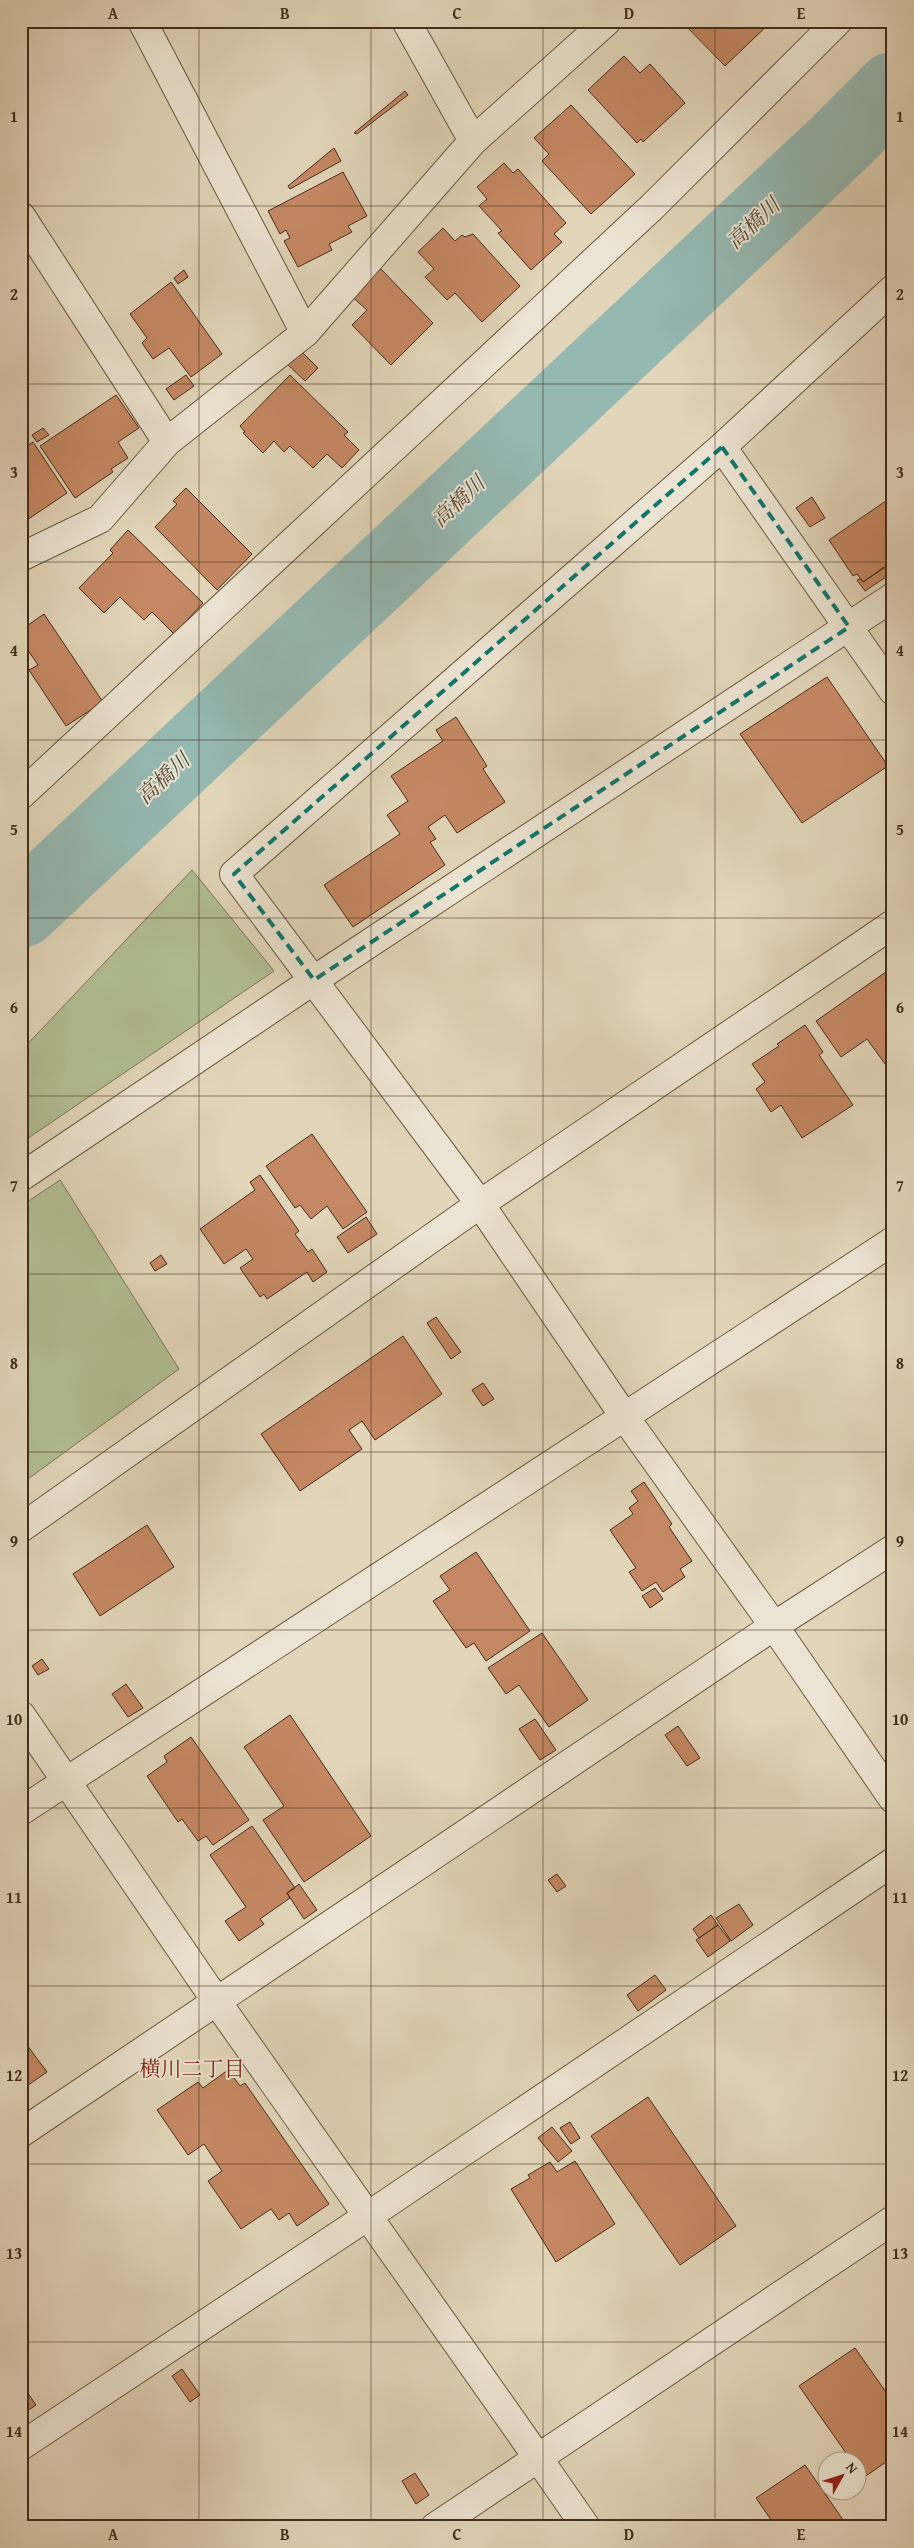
<svg xmlns="http://www.w3.org/2000/svg" width="914" height="2548" font-family="'Gentium Book Plus','Noto Serif JP',serif">
<rect width="100%" height="100%" fill="#e2d5b9"/>
<filter id="stains"><feTurbulence type="fractalNoise" baseFrequency=".004" numOctaves="4"/><feColorMatrix values="0 0 0 0 .2 0 0 0 0 .09 0 0 0 0 .02 0 0 0 .5 -.17"/></filter>
<radialGradient id="worn" r=".72"><stop offset=".6" stop-color="#630" stop-opacity="0"/><stop offset="1" stop-color="#630" stop-opacity=".3"/></radialGradient>
<path fill="#b1be91" stroke="#7a7656" d="M192 870 274 971 21 1143V1051Z
M60 1180 179 1369 21 1484V1206Z"/>
<g fill="none" stroke-linecap="round" stroke-linejoin="round">
<path stroke="#95b8b1" stroke-width="74" d="M21 911 840 142 893 89"/>
</g>
<path fill="#c68864" stroke="#422e1b" d="M685 21H772L725 66 683 23Z
M624 56 640 73 650 64 685 103 643 142 641 139 637 143 588 90Z
M405 91 408 95 357 134 354 133Z
M571 105 635 174 591 214 542 161 549 154 534 138Z
M334 148 341 161 290 189 288 186Z
M504 163 513 173 518 169 566 223 554 234 562 242 531 270 498 233 502 231 479 206 487 199 477 187Z
M343 172 367 216 348 226 352 232 329 244 332 250 298 267 284 241 290 238 286 230 280 234 268 211Z
M443 228 455 241 462 235 465 237 473 234 520 286 482 322 455 293 447 300 425 277 434 269 418 252Z
M378 266 433 323 391 365 352 325 367 310 349 294Z
M184 270 188 277 178 284 174 278Z
M171 282 222 354 191 377 169 348 153 359 142 343 147 338 130 314Z
M296 346 318 368 305 381 283 360Z
M186 375 194 386 174 400 166 389Z
M290 375 348 432 344 435 359 450 342 468 327 454 313 468 290 446 284 452 274 441 263 453 243 433 245 432 240 426Z
M116 395 139 428 118 442 128 458 111 469 113 472 75 498 40 446Z
M43 428 49 435 37 442 32 435Z
M33 442 67 493 21 524V450Z
M186 488 252 554 217 590 155 527 177 504 173 501Z
M893 496V562L863 582 857 574 853 576 829 540Z
M812 497 825 518 810 527 796 508Z
M128 530 203 603 174 634 152 612 144 620 120 597 104 613 79 588 113 553 110 550Z
M884 567 889 575 865 591 857 580 860 579 863 582Z
M44 614 103 702 66 726 29 670 38 665 21 640V630Z
M827 677 888 766 802 823 740 734Z
M456 717 487 766 483 769 505 802 457 833 445 815 428 827 436 839 430 842 445 865 353 927 324 885 400 834 387 815 408 801 391 776 443 741 436 730Z
M893 967V1075L867 1039 841 1057 816 1021Z
M805 1025 823 1052 819 1055 853 1105 802 1138 781 1105 771 1112 756 1089 765 1082 752 1064 779 1046 777 1044Z
M312 1134 367 1212 343 1229 327 1206 311 1219 300 1205 295 1208 266 1166Z
M260 1175 299 1231 295 1234 308 1252 312 1249 327 1272 313 1282 307 1272 267 1299 264 1294 260 1297 240 1268 253 1259 246 1249 224 1264 200 1229 255 1190 250 1182Z
M366 1217 377 1234 348 1253 337 1237Z
M161 1255 167 1264 155 1271 150 1263Z
M436 1317 461 1352 451 1359 427 1323Z
M403 1336 442 1394 375 1440 362 1421 349 1430 362 1449 300 1491 261 1434Z
M483 1383 494 1399 483 1406 472 1390Z
M644 1482 672 1524 669 1527 692 1561 680 1569 685 1577 663 1592 656 1582 642 1591 629 1572 636 1568 610 1530 633 1514 629 1508 638 1501 631 1491Z
M147 1525 174 1567 100 1616 73 1574Z
M476 1552 530 1631 486 1661 474 1643 466 1648 433 1601 450 1590 440 1576Z
M655 1588 663 1599 650 1608 642 1596Z
M542 1633 588 1700 549 1727 519 1685 506 1694 488 1668Z
M42 1659 49 1669 38 1675 32 1666Z
M126 1684 143 1708 128 1717 112 1694Z
M290 1715 371 1836 304 1882 263 1820 284 1806 244 1747Z
M535 1719 556 1750 540 1760 519 1729Z
M678 1726 700 1758 687 1766 665 1735Z
M191 1737 249 1820 213 1845 206 1836 198 1841 182 1819 178 1822 147 1776 167 1762 164 1756Z
M252 1826 295 1888 287 1893 290 1898 260 1919 264 1924 239 1941 225 1921 246 1907 210 1855Z
M557 1874 566 1886 557 1892 548 1880Z
M299 1884 317 1910 304 1919 287 1893Z
M739 1904 753 1925 731 1941 716 1918Z
M711 1915 718 1925 699 1938 693 1929Z
M718 1925 730 1941 708 1957 696 1940Z
M655 1975 666 1990 638 2011 627 1995Z
M21 2037 47 2072 21 2090Z
M228 2070 240 2086 245 2083 329 2204 297 2226 289 2213 279 2220 271 2209 241 2229 208 2181 222 2171 204 2144 188 2155 157 2110 198 2082 203 2088Z
M648 2097 736 2226 680 2265 591 2136Z
M570 2122 580 2138 571 2144 560 2128Z
M552 2127 572 2151 558 2162 538 2138Z
M575 2161 615 2224 556 2262 511 2189 530 2178 528 2175 550 2162 557 2172Z
M893 2258V2274L885 2263Z
M855 2348 893 2402V2457L863 2478 856 2469V2460H851L799 2386Z
M182 2369 200 2395 190 2402 172 2376Z
M21 2383 36 2405 21 2415Z
M805 2465 848 2527H776L756 2498Z
M415 2473 429 2495 416 2504 402 2481Z"/>
<g fill="none" stroke-linecap="round" stroke-linejoin="round">
<g stroke="#6a5842" stroke-width="30">
<path id="street" d="M142 21 305 333
M406 21 473 141
M21 216 167 442
M893 289 722 447 234 874 480 1204 624 1416 774 1626 893 1799
M722 447 893 691
M21 557 100 519 167 442 305 333 473 141 607 21
M21 795 652 207 838 21
M21 1177 314 980 893 597
M21 1528 480 1204 893 924
M21 1715 217 2002 538 2458 435 2527
M21 1811 893 1241
M21 2133 774 1626 893 1549
M21 2446 368 2216 893 1862
M586 2527 538 2458 893 2220"/>
</g>
<use href="#street" stroke="#ece4d2" stroke-width="28"/>
</g>
<path fill="none" stroke="#0f766e" stroke-width="4" stroke-dasharray="10 6" stroke-linejoin="round" d="M722 447 849 627 314 980 234 874Z"/>
<path fill="none" stroke="#422e1b" stroke-width="1" stroke-opacity="0.55" d="M199 21V2527M371 21V2527M543 21V2527M715 21V2527M21 206H893M21 384H893M21 562H893M21 740H893M21 918H893M21 1096H893M21 1274H893M21 1452H893M21 1630H893M21 1808H893M21 1986H893M21 2164H893M21 2342H893"/>
<g text-anchor="middle" dominant-baseline="central" stroke-width="4" stroke-linejoin="round" paint-order="stroke">
<g font-size="21" font-style="italic" fill="#534a39" stroke="#ece4d2">
<text transform="translate(753 223) rotate(-43)">高橋川</text>
<text transform="translate(458 501) rotate(-43)">高橋川</text>
<text transform="translate(163 778) rotate(-43)">高橋川</text>
</g>
<g font-size="21" fill="#7a1f14" stroke="#ece4d2">
<text x="192" y="2068">横川二丁目</text>
</g>
</g>
<rect width="914" height="2548" fill="none" stroke="#e2d5b9" stroke-width="55"/>
<g transform="translate(842 2476) rotate(51)"><circle r="24" fill="#ece4d2" stroke="#a89b89"/>
<path d="M0-4L9 19L0 12L-9 19Z" fill="#8f2418"/>
<text y="-8" font-size="14" font-weight="bold" text-anchor="middle" fill="#422e1b">N</text>
</g>
<rect x="28" y="28" width="858" height="2492" fill="none" stroke="#422e1b" stroke-width="2"/>
<g font-size="16" text-anchor="middle" font-weight="bold" fill="#422e1b">
<text x="113" y="19">A</text>
<text x="285" y="19">B</text>
<text x="457" y="19">C</text>
<text x="629" y="19">D</text>
<text x="801" y="19">E</text>
<text x="14" y="122">1</text>
<text x="900" y="122">1</text>
<text x="14" y="300">2</text>
<text x="900" y="300">2</text>
<text x="14" y="478">3</text>
<text x="900" y="478">3</text>
<text x="14" y="656">4</text>
<text x="900" y="656">4</text>
<text x="14" y="835">5</text>
<text x="900" y="835">5</text>
<text x="14" y="1013">6</text>
<text x="900" y="1013">6</text>
<text x="14" y="1191">7</text>
<text x="900" y="1191">7</text>
<text x="14" y="1369">8</text>
<text x="900" y="1369">8</text>
<text x="14" y="1547">9</text>
<text x="900" y="1547">9</text>
<text x="14" y="1725">10</text>
<text x="900" y="1725">10</text>
<text x="14" y="1903">11</text>
<text x="900" y="1903">11</text>
<text x="14" y="2081">12</text>
<text x="900" y="2081">12</text>
<text x="14" y="2259">13</text>
<text x="900" y="2259">13</text>
<text x="14" y="2437">14</text>
<text x="900" y="2437">14</text>
<text x="113" y="2540">A</text>
<text x="285" y="2540">B</text>
<text x="457" y="2540">C</text>
<text x="629" y="2540">D</text>
<text x="801" y="2540">E</text>
</g>
<rect width="100%" height="100%" filter="url(#stains)"/>
<rect width="100%" height="100%" fill="url(#worn)"/>
</svg>
